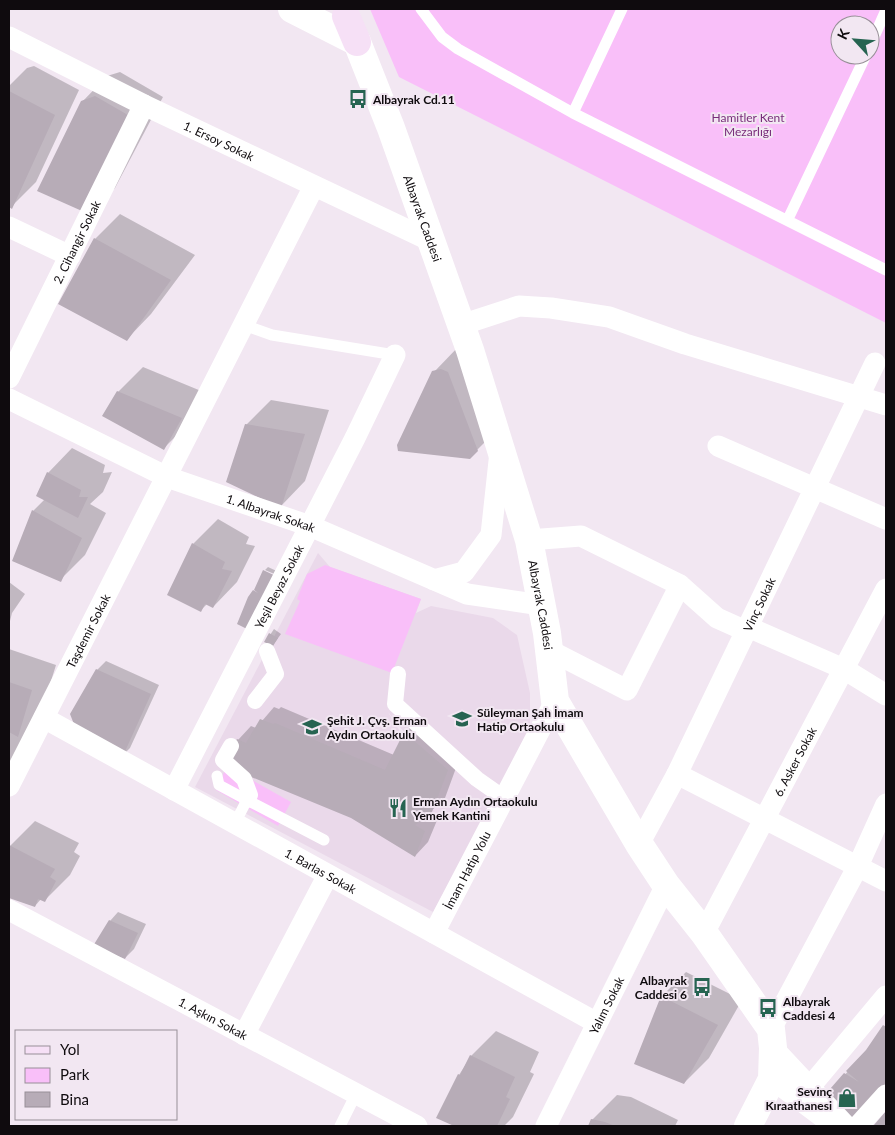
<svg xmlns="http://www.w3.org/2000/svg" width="895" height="1135" font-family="Lato,sans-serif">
<rect width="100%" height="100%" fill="#f2e7f2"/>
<path fill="#ead9ea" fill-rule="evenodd" d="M318 553 330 567 421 599 416 613 431 606 493 618 517 635 530 693V735L433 912 195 787ZM388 712 404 732 448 771 410 748Z"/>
<path fill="#f9bff9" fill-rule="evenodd" d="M370 9H886V323L399 77ZM840 25H870V55H840Z
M325 565 421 599 392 673 285 634 300 601 297 599 307 574Z
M227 766 291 802 278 826 216 790Z"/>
<path fill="#0003" d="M34 66 79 90 36 182 11 207 9 206V86L27 68Z
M120 72 163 97 115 188 90 213 82 102 107 76Z
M120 214 195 255 151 314 127 339 95 239Z
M459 346 502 425 477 450 434 372Z
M143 367 206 393 189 423 164 448 118 392Z
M271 400 329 410 305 481 281 506 246 425Z
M72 448 105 465 103 473 112 472 103 492 90 504 106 513 85 555 60 580 14 560 33 511 45 499 48 473Z
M218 519 249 537 246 544 255 546 237 582 213 607 207 604 201 610 193 544Z
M268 567 281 573 279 576 265 570Z
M9 582 25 594 12 613 9 625Z
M274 629 281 634 273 645 266 641Z
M9 649 56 665 42 710 9 773Z
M106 661 159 685 130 748 122 756 97 670Z
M274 707 279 709 281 707 394 755 405 733 418 720 460 757 445 798 430 812 438 818 428 842 415 856 238 740 251 726 256 728Z
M35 821 79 843 74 852 80 856 70 875 45 900 41 899 35 906 9 897V847Z
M118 912 146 924 134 949 125 958 110 921Z
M686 972 742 1000 709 1058 684 1083 662 996Z
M886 1024V1084L878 1093 825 1096 867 1051Z
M496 1031 539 1052 530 1072 534 1074 513 1117 504 1126H457L438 1117 459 1075 471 1056Z
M617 1095 631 1097 678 1120 675 1126H589L592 1120Z"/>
<path fill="#b7acb7" d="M9 91 55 115 12 209 9 207Z
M95 96 140 122 91 215 37 191 81 101Z
M94 238 171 280 127 341 58 304Z
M441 369 448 372 478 451 470 459 398 451 397 445 432 371Z
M117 391 182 418 164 450 102 416Z
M245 424 305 434 281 508 226 482Z
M47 472 81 490 79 497H88L78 518 36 496Z
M32 510 82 538 61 582 12 561Z
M192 543 225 562 222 569 232 571 213 608 205 604 201 612 167 595Z
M263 570 278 577 251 631 237 624 248 597 253 590 258 593 254 590Z
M269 633 278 638 273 646 264 642Z
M96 669 151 694 122 758 77 732 70 714Z
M9 682 32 690 18 737 9 732Z
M260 719 273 724 275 723 385 770 404 732 448 770 432 812 415 825 425 831 415 857 351 818 244 774 226 760 237 739 246 743Z
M9 845 55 869 50 877 56 881 45 902 38 899 35 907 9 898Z
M109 920 138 933 125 959 93 946Z
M661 996 718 1025 684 1084 634 1064Z
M883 1025 886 1027V1082L854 1119 823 1097 844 1073 859 1082 846 1071 866 1050Z
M470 1055 515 1077 506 1097 510 1099 497 1126H454L436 1118 458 1074 460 1075Z
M886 1111V1126L874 1125Z
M591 1119 605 1122 615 1126H588Z"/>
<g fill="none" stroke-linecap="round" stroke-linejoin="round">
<path stroke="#fff" stroke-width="11" d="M421 9 442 37 458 49 573 113 886 270
M870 46 886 10
M573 113 622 9
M788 219 866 55
M244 325 272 335 395 355
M217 776 219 785 247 800 235 823
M247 800 324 840
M340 1126 356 1094"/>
<path stroke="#fff" stroke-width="16" d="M398 674 395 704 477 779 504 798
M255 701 276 674 267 651
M231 746 223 760 244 779 250 795 247 800"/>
<g stroke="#fff" stroke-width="21">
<path id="s1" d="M9 37 144 105 431 241"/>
<path d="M9 227 70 256"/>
<path d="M461 325 519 306 551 308 609 317 685 344 886 405"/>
<path id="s2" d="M9 378 144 105"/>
<path id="s3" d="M9 399 167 477 310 526 467 594 541 605"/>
<path d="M718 446 886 519"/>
<path d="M529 540 581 536 680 585 717 618 746 631"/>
<path d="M434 580 464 572 491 535 500 452"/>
<path d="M748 627 844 669 886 695"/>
<path d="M549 650 627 690 680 585"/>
<path id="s4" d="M44 718 597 1023"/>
<path d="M677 774 886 881"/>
<path id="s5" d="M9 786 314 186"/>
<path id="s6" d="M174 790 355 438 395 355"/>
<path id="s7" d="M639 844 677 774 875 363"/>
<path id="s8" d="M9 910 417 1126"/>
<path id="s9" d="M434 933 555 701"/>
<path id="s10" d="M704 933 886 589"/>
<path d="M771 1029 858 866 886 804"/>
<path d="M244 1035 328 875"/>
<path d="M773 1048 846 1126"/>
<path d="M772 1079 824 1118"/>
<path d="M809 1088 886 996"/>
<path id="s11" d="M546 1126 666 885"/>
<path d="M858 1126 886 1095"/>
</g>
<path stroke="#fff" stroke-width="28" id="s12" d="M292 9 357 42 391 128 470 350 529 540 547 633 555 701 639 844 666 885 704 933 771 1029 773 1048 772 1079 748 1126"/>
<path stroke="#f6e0f6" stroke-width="28" d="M346 16 357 42"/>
</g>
<defs>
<g id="bus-bare" transform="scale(1.5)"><path d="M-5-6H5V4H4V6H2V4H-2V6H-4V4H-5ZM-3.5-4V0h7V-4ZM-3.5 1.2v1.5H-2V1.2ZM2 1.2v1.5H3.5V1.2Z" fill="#266451" stroke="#f2e7f2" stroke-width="2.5" paint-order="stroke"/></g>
<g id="school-bare" transform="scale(1.5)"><path d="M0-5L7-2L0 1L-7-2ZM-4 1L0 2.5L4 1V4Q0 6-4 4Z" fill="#266451" stroke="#f2e7f2" stroke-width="2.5" paint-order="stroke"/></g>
<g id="restaurant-bare" transform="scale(1.5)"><path d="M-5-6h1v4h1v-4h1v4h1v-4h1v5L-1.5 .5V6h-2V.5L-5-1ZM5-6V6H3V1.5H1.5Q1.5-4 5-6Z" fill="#266451" stroke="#f2e7f2" stroke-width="2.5" paint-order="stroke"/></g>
<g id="shop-bare" transform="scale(1.5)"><path d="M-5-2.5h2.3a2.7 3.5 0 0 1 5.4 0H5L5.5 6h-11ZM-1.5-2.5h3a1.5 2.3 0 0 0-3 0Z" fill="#266451" stroke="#f2e7f2" stroke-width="2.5" paint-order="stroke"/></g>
</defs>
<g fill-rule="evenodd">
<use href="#bus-bare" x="358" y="99"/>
<use href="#school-bare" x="462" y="719"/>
<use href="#school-bare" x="312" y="727"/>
<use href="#restaurant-bare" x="398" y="808"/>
<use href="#bus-bare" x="702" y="987"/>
<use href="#bus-bare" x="768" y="1008"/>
<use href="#shop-bare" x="847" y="1098"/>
</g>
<g text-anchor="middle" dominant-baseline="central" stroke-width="4" stroke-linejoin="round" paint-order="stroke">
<g font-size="12" font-weight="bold" fill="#0f0b0e" stroke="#f2e7f2" text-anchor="start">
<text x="373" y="99">Albayrak Cd.11</text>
<text x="477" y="712">Süleyman Şah İmam<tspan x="477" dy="14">Hatip Ortaokulu</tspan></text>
<text x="327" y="720">Şehit J. Çvş. Erman<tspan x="327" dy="14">Aydın Ortaokulu</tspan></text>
<text x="413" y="801">Erman Aydın Ortaokulu<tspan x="413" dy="14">Yemek Kantini</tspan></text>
<text x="687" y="980" text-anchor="end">Albayrak<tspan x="687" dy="14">Caddesi 6</tspan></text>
<text x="783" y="1001">Albayrak<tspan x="783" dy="14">Caddesi 4</tspan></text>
<text x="832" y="1091" text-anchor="end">Sevinç<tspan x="832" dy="14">Kıraathanesi</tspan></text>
</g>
<g font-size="12" fill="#782d7a" stroke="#f2e7f2">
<text x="748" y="117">Hamitler Kent<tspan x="748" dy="14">Mezarlığı</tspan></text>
</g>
<g font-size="12" fill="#0f0b0e" stroke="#f2e7f2">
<text stroke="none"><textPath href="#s1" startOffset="234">1. Ersoy Sokak</textPath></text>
<text stroke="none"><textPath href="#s12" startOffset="261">Albayrak Caddesi</textPath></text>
<text stroke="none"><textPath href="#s2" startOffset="152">2. Cihangir Sokak</textPath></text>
<text stroke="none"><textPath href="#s3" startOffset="286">1. Albayrak Sokak</textPath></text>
<text stroke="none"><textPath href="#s6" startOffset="229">Yeşil Beyaz Sokak</textPath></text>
<text stroke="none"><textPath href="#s7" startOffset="268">Vinç Sokak</textPath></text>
<text stroke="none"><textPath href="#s12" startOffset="666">Albayrak Caddesi</textPath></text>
<text stroke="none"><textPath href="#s5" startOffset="174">Taşdemir Sokak</textPath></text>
<text stroke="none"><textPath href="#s10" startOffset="194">6. Asker Sokak</textPath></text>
<text stroke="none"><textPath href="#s9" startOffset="71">İmam Hatip Yolu</textPath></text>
<text stroke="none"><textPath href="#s4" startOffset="316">1. Barlas Sokak</textPath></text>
<text stroke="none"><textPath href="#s11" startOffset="135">Yalım Sokak</textPath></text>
<text stroke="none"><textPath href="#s8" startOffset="231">1. Aşkın Sokak</textPath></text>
</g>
</g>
<rect width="895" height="1135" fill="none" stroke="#0f0b0e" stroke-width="20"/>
<rect x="15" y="1030" width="162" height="90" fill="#f2e7f2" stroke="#978f97"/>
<rect x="25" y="1046" width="25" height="8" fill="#f6e0f6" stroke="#978f97"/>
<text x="60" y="1055" font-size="15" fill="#0f0b0e">Yol</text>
<rect x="25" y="1068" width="25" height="15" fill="#f9bff9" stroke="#978f97"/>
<text x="60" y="1080" font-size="15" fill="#0f0b0e">Park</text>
<rect x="25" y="1092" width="25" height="15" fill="#b7acb7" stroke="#978f97"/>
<text x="60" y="1105" font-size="15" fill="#0f0b0e">Bina</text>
<g transform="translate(855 40) rotate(296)"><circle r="24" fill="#f2e7f2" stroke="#978f97"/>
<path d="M0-4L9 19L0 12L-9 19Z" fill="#266451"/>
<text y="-8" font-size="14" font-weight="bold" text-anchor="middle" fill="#0f0b0e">K</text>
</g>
</svg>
